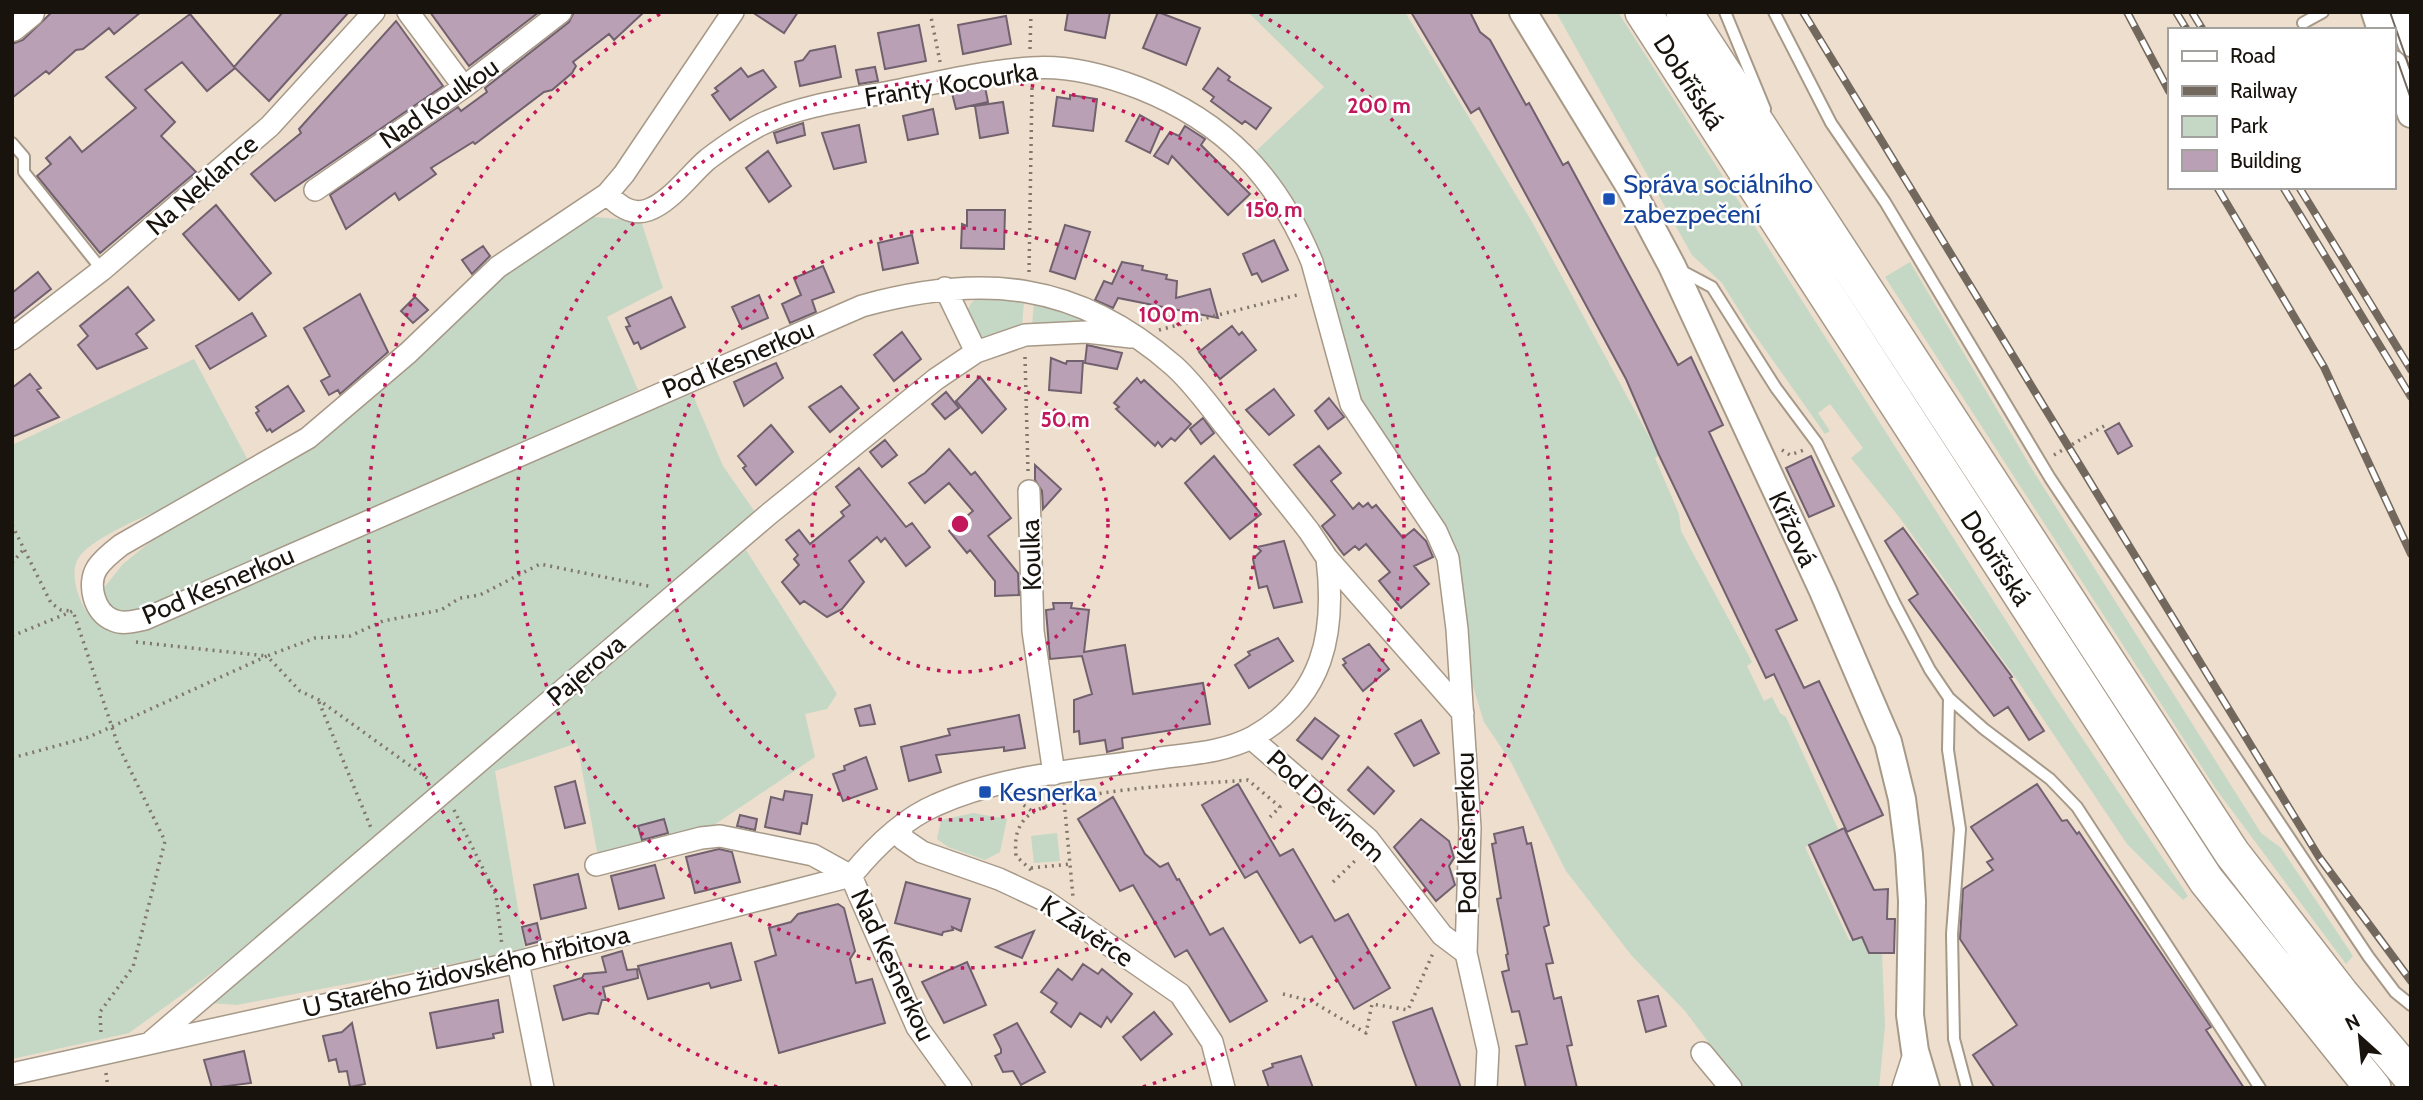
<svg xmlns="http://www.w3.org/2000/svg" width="2423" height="1100" font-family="Cabin,sans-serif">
<rect width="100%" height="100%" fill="#eddecd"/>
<path fill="#c5d8c5" d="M1248 12H1405L1531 220 1659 455 1655 458 1679 514 1681 531 1752 662 1747 666 1764 701 1772 697 1780 713 1786 717 1839 831 1805 847 1849 940 1862 938 1869 953H1882L1885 1026 1879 1088H1743L1685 1011 1632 956 1566 871 1511 762 1484 722 1462 651 1459 578 1359 397 1319 252 1305 222 1288 194 1255 152 1324 87Z
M1556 12H1618L2054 696 2188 896 2183 900 2127 844 2015 677 1900 518 1851 458 1863 448 1830 404 1818 413 1830 431 1825 434 1750 328 1722 283 1692 255Z
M583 216 641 221 663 288 607 317 638 390 526 445 155 607 125 615 106 604 103 589 123 564 181 517 249 482 502 273Z
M1910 262 2032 469 2261 833 2281 848 2353 956 2346 964 2216 789 1885 277Z
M978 298 1024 301 1022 327 981 338 966 314 971 303Z
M1034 302 1054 306 1085 322 1032 327Z
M194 359 249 462C224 476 199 493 173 504 150 514 93 537 79 557 68 573 79 604 91 617 107 634 128 634 150 628L692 393 723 466 757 515 227 962 129 1033 12 1059V445Z
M746 550 837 694 827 709 805 714 815 757 714 825 669 838 663 819 639 826 644 845 598 857 577 743 495 771 525 950 237 1005 211 1003 697 585Z
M973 813 1007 819 1000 852 985 860 948 847 937 839 941 820Z
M1057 833 1060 861 1034 863 1031 836Z"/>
<path fill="#baa0b5" stroke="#71616e" stroke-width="2" d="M52 12H141L114 34 109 28 83 49 76 50 49 74 46 71 12 98V44L23 40Z
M283 12H349L269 101 234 67Z
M430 12H539L469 66Z
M574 12H644L614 40 609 34 573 62 576 66 572 73 552 90 544 92 475 144 473 142 431 168 436 174 399 200 395 193 346 229 330 195 458 107 461 111 487 92 485 88 569 22Z
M752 12H798L784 33Z
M1068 12H1110L1105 38 1065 30Z
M1158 12 1200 28 1186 65 1143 48Z
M1411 12H1470L1480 32 1490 40 1526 105 1529 103 1563 165 1568 162 1678 365 1691 357 1723 425 1709 432 1797 620 1776 630 1804 688 1819 681 1883 815 1847 832 1774 674 1766 678 1659 455 1626 379 1479 108 1471 113Z
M190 14 235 68 207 91 182 62 145 90 175 122 161 136 196 172 100 253 37 176 51 164 46 158 70 137 82 152 136 108 106 77Z
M1006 16 1011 44 963 54 958 25Z
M396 21 443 86 275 201 251 174 301 133 299 129Z
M919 25 926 61 885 69 878 33Z
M835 46 841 77 800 86 795 62 803 60 810 51Z
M875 67 878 81 859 84 856 70Z
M741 68 748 77 763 70 776 87 730 120 712 95 718 91 715 88Z
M1218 68 1230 77 1228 80 1271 108 1256 129 1245 121 1242 124 1211 101 1214 97 1203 89Z
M985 87 988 102 956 109 952 93Z
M1070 95 1097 99 1093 131 1053 126 1057 97 1070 99Z
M1003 102 1008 133 980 138 975 106Z
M933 109 938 134 908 140 903 116Z
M1140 115 1161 127 1150 153 1126 141Z
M803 123 805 135 777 143 774 133Z
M859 125 866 162 834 169 822 133Z
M1185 126 1205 139 1201 145 1250 194 1228 215 1172 156 1168 164 1154 156 1170 132 1179 136Z
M768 151 791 186 769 202 746 168Z
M216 205 271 273 239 300 183 234Z
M967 210H1005L1004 249 961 248 962 224 967 226Z
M1065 225 1090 232 1075 279 1050 271Z
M912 235 918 263 883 270 878 243Z
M1274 240 1288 270 1262 282 1257 273 1252 275 1243 254Z
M483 246 490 256 472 274 462 260Z
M1122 262 1143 266 1142 270 1167 275 1166 279 1177 281 1176 298 1210 289 1218 318 1118 298 1113 308 1095 300 1104 281 1112 284Z
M823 266 834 292 812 300 816 312 790 323 782 304 801 295 794 278Z
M38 272 51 289 12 320V293Z
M128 287 154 320 136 334 147 348 97 369 78 345 88 336 80 326Z
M360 294 388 352 340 394 338 390 329 395 321 381 330 376 304 328Z
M759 295 768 318 742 329 732 307Z
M415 297 428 310 413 323 401 311Z
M671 297 685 327 641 349 638 342 634 344 626 327 630 326 626 318Z
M252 313 266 336 210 369 196 346Z
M1232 326 1239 335 1242 332 1256 350 1220 379 1199 352Z
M902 332 921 359 894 381 874 355Z
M1087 345 1122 353 1117 369 1085 363Z
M1051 358 1066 364 1067 361H1083L1081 393 1049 390Z
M776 363 783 378 744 406 734 382Z
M30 374 41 388 37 390 59 417 12 437V388Z
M980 377 1006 409 982 433 956 401Z
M1137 378 1141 383 1144 380 1191 424 1175 441 1171 438 1162 447 1158 442 1155 446 1116 409 1119 407 1114 403Z
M288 386 304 411 272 432 270 429 267 431 256 413 259 411 256 407Z
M841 386 859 408 830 432 809 407Z
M1274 389 1294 415 1269 435 1246 410Z
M946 392 959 408 945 419 932 404Z
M1329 398 1344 417 1328 429 1315 411Z
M1203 418 1214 433 1201 444 1190 429Z
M2119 423 2132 446 2118 454 2105 431Z
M771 425 793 452 756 485 743 468 746 466 738 456Z
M885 440 897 455 882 467 870 452Z
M1319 446 1341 473 1331 481 1353 509 1359 503 1363 507 1368 503 1372 508 1376 505 1403 538 1414 529 1426 541 1433 557 1414 566 1429 584 1401 608 1379 581 1390 572 1366 544 1359 550 1355 546 1344 555 1322 526 1335 515 1294 465Z
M949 449 971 475 975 472 1011 518 988 536 1018 573 1019 595 995 596V581L970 550 967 553 949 531 973 511 949 483 925 503 909 483 925 473Z
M1214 456 1261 514 1230 539 1185 483Z
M1811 456 1834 506 1809 517 1786 468Z
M1035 465 1061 489 1043 509 1042 491 1035 480Z
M859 468 906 527 912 523 930 547 906 566 885 538 881 542 877 537 849 561 864 582 842 609 827 617 804 601 800 604 782 582 799 565 794 559 798 555 786 540 799 530 810 544 844 516 841 512 850 505 836 487Z
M1903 528 2012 677 2010 678 2044 731 2029 740 2008 707 1994 716 1909 600 1918 594 1885 541Z
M1284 541 1302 602 1274 608 1267 586 1259 588 1253 559 1261 551 1257 547Z
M1053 603H1072L1071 608 1089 610 1084 652 1125 645 1133 694 1203 683 1210 724 1122 738 1123 748 1107 752 1105 740 1080 744 1079 731 1074 732V700L1092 694 1082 656 1050 659 1046 610 1054 609Z
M1278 638 1293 661 1249 688 1235 665 1250 655 1248 652Z
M1369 644 1389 669 1363 691 1343 665 1346 663 1343 659Z
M870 705 875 724 860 726 855 709Z
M1019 715 1025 748 1004 751V747L936 755 941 772 909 781 901 747 950 735 948 729Z
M1315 718 1339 736 1322 759 1297 740Z
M1421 720 1439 753 1414 766 1395 734Z
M866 757 877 789 843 801 833 774 845 770 844 766Z
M1368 767 1394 791 1374 814 1348 790Z
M575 781 585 823 565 828 555 787Z
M1238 784 1280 856 1293 849 1335 921 1348 914 1390 988 1354 1009 1312 936 1300 943 1257 871 1245 878 1202 805Z
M2037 784 2062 821 2067 820 2077 834 2079 832 2211 1027 2206 1030 2244 1088H1995L1973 1055 2017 1025 1960 939 1963 889 1993 870 1987 862 1993 859 1971 827Z
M785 791 812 795 807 824 802 823 800 834 765 827 771 797 783 800Z
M1113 797 1145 854 1160 867 1168 863 1177 880 1179 879 1210 935 1223 928 1267 1001 1230 1022 1187 950 1175 957 1133 885 1120 891 1078 819Z
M740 815 757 819 755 830 737 826Z
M664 819 668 833 642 840 638 826Z
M1421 819 1449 841 1454 858 1449 866 1455 885 1436 901 1394 847Z
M1523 827 1527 844 1531 843 1549 925 1544 927 1553 963 1546 964 1554 999 1561 997 1572 1045 1567 1046 1577 1088H1526L1516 1046 1527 1044 1519 1011 1512 1012 1502 972 1509 970 1506 955 1508 954 1497 899 1501 898 1492 844 1496 843 1494 834Z
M1844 828 1874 890 1888 889 1887 919H1895L1894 953H1869L1862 937 1853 940 1809 845Z
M719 849 732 852 740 882 695 893 686 857Z
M655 865 664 898 619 909 611 876Z
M578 874 586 908 541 919 534 885Z
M906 882 970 899 961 931 952 927 953 930 943 932 942 935 895 923Z
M838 904 844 908 855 951 850 959 856 983 872 979 885 1023 779 1053 755 962 776 955 769 928 791 922 798 914Z
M537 923 541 941 526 945 522 927Z
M1034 931 1022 958 996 947 1012 940Z
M731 943 741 980 711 988 709 983 648 999 638 966Z
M622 951 627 970 637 969 638 978 603 987 606 1000H602L598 1014 589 1013 563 1020 554 986 582 978 584 974 606 972 602 957Z
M967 962 986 1005 944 1023 922 982Z
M1083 964 1098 974 1102 969 1132 994 1111 1022 1107 1017 1101 1027 1080 1013 1071 1027 1051 1012 1057 1003 1041 992 1058 969 1072 980Z
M1658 996 1666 1026 1646 1032 1638 1001Z
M498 1000 503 1032 493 1034 494 1038 437 1048 430 1013Z
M1432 1008 1448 1052 1461 1088H1417L1404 1053 1393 1022Z
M1154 1012 1172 1034 1141 1060 1123 1037Z
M352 1023 365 1084 350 1087 347 1071 339 1072 336 1059 329 1061 323 1036 342 1032Z
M1017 1023 1045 1072 1021 1085 1013 1071 1003 1072 995 1056 1001 1053V1049L994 1035Z
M244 1051 251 1083 212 1088 204 1060Z
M1301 1056 1313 1088H1269L1263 1071 1273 1067 1272 1064Z"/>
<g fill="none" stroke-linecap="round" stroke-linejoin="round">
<g stroke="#a79988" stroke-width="14">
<path id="service" d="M1725 12 1765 109
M1774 12 1831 123 1885 202 2050 478 2368 956 2395 992 2411 1005
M2303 23 2323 12
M12 143 24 157V172L102 270
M1678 269 1712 287 1776 388 1817 443 1894 602 1930 670 1949 698 1984 729 2050 779 2077 807 2260 1088
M1949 698 1948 750 1960 829 1952 934 1954 1039 1967 1088"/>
</g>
<g stroke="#a79988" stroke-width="24">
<path id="minor" d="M408 12 464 87
M733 12 624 174 607 194 498 267 408 353 308 438 121 545C112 552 103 559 97 568 87 584 94 613 113 620 123 625 135 621 145 619L862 306C982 273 1077 281 1174 366 1194 384 1210 407 1226 427 1254 462 1282 496 1309 531L1327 558 1463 713
M315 190 464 87 561 12
M607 194C618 205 631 216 648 210 671 202 690 174 708 159 724 147 744 133 762 124 804 104 854 99 900 90 943 81 987 71 1031 68 1067 65 1105 75 1139 88 1225 122 1277 177 1312 262L1351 404 1436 531 1448 558 1457 629 1470 828 1466 953 1488 1050 1486 1088
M12 339 102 270 270 126 374 12
M976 352 1025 335 1086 332 1131 337
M1029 491 1033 631 1054 774
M1251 738 1368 839 1442 935 1466 953
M901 829 903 839 922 852 999 879 1044 900 1180 994 1212 1042 1224 1088
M596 865 701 838 720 836 813 855 851 876 917 1027 961 1088
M518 962 543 1088
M152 1041 769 514 936 379 976 352 945 288
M1702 1053 1731 1088
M12 1074 518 962 851 876C873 849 903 819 936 805 1004 774 1086 770 1160 758 1190 754 1225 752 1253 737 1324 697 1336 633 1327 558
M1903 1088 1915 1051"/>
</g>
<g stroke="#a79988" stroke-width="30">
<path id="tertiary" d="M1523 12 1630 187 1672 266 1823 591 1888 742 1902 799 1909 854 1912 901 1910 1015 1915 1051 1926 1088
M2375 12 2381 30
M2400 12 2411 43
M2393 64 2411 114"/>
</g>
<g stroke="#a79988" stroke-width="33">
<path id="secondary" d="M12 26 29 12"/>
</g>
<g stroke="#a79988" stroke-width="38">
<path id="trunk" d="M1643 12 2206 880 2373 1088
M1684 12 2232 853 2341 994 2411 1077"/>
</g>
<path stroke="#80766b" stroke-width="3.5" stroke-dasharray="2 5" stroke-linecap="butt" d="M930 12 940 62
M1030 49 1031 12
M1029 272 1032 87
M1159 330 1301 294
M1025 357 1028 471
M1782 450 1790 455 1804 450
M2054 455 2104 426
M12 525 51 603 61 610 72 611
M12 563 24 549
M12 636 73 611 118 745 165 841 133 967 100 1012 101 1034
M136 642 267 656 315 638 350 636 383 621 441 610 460 598 480 595 540 564 653 587
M319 702 371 828
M12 758 89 737 267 656 300 691 319 700 430 780
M1063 789 1073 897
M1018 801 1033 812
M454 810 496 895 502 946
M1031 868 1070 864
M1031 870 1016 856C1015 843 1015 831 1024 820 1049 788 1204 784 1248 780L1280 807 1270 817
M1333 882 1358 858
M1283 994 1311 1001 1366 1033 1372 1004 1408 1010 1433 953
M106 1073 108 1088"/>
<use href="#service" stroke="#fff" stroke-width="10"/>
<use href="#minor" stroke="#fff" stroke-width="21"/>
<use href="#tertiary" stroke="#fff" stroke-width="26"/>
<use href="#secondary" stroke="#fff" stroke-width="30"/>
<use href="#trunk" stroke="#fff" stroke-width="35"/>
<path stroke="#72685e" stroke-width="2" d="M2390 12 2411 72
M12 15 15 12
M2398 62 2411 99"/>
<g stroke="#72685e" stroke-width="8">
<path id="rail" d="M1803 12 2319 857 2411 981
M2127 12 2169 91
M2176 12 2187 30
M2192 12 2203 30
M2217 187 2324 367 2411 554
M2283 187 2411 397
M2299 187 2411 370"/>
</g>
<use href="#rail" stroke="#fff" stroke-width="5" stroke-dasharray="16" stroke-linecap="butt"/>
</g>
<g fill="none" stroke="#c2185b" stroke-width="3.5" stroke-dasharray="3.5 7">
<circle cx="960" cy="524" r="148"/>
<circle cx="960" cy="524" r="296"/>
<circle cx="960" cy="524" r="444"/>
<path d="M777 1087A592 592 0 0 1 660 14M1260 14A592 592 0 0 1 1143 1087"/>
</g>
<g fill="#1a4fb4" stroke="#fff" stroke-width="2.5">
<rect x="1602" y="192" width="14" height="14" rx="3.5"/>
<rect x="978" y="785" width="14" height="14" rx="3.5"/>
</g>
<g text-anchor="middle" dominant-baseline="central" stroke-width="5" stroke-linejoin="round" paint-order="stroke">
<g font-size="26" fill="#18130d" stroke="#fff">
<text transform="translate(1689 82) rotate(57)">Dobříšská</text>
<text transform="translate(951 84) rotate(-9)">Franty Kocourka</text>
<text transform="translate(439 103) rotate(-35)">Nad Koulkou</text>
<text transform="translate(202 185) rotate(-41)">Na Neklance</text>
<text transform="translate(738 359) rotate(-23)">Pod Kesnerkou</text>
<text transform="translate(1793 529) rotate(65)">Křížová</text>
<text transform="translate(1031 555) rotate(-92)">Koulka</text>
<text transform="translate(1996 558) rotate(57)">Dobříšská</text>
<text transform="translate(218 585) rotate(-23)">Pod Kesnerkou</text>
<text transform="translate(586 670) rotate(-41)">Pajerova</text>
<text transform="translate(1326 806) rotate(43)">Pod Děvínem</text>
<text transform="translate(1466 833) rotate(-91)">Pod Kesnerkou</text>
<text transform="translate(1087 931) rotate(34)">K Závěrce</text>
<text transform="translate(893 965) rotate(65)">Nad Kesnerkou</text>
<text transform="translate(466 971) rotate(-13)">U Starého židovského hřbitova</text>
</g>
<g font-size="26" fill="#164399" stroke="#fff" text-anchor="start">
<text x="1623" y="184">Správa sociálního<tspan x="1623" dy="30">zabezpečení</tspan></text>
<text x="999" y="792">Kesnerka</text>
</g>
</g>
<circle cx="960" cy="524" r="10" fill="#c2185b" stroke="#fff" stroke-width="3.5"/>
<g font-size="21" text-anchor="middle" font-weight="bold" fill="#c2185b" stroke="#fff" stroke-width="5" stroke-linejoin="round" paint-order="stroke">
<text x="1379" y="113">200 m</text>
<text x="1274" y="217">150 m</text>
<text x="1169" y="322">100 m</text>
<text x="1065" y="427">50 m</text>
</g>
<rect width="2423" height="1100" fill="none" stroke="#18130d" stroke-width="28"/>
<rect x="2168" y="28" width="228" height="161" fill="#ffffff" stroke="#a3a19e" stroke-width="2"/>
<rect x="2182" y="51" width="35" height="10" fill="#ffffff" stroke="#a3a19e" stroke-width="2"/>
<text x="2230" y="63" font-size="21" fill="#18130d">Road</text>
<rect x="2182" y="86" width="35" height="10" fill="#72685e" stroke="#a3a19e" stroke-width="2"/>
<text x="2230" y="98" font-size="21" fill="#18130d">Railway</text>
<rect x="2182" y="116" width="35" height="21" fill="#c5d8c5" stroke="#a3a19e" stroke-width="2"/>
<text x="2230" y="133" font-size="21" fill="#18130d">Park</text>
<rect x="2182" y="150" width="35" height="21" fill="#baa0b5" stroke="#a3a19e" stroke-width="2"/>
<text x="2230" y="168" font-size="21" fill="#18130d">Building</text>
<g transform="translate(2360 1037) rotate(333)" stroke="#ffffff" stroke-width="5" paint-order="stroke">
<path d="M0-5L12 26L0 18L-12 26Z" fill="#18130d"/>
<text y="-10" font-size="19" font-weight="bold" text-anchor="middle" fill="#18130d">N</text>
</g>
</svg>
